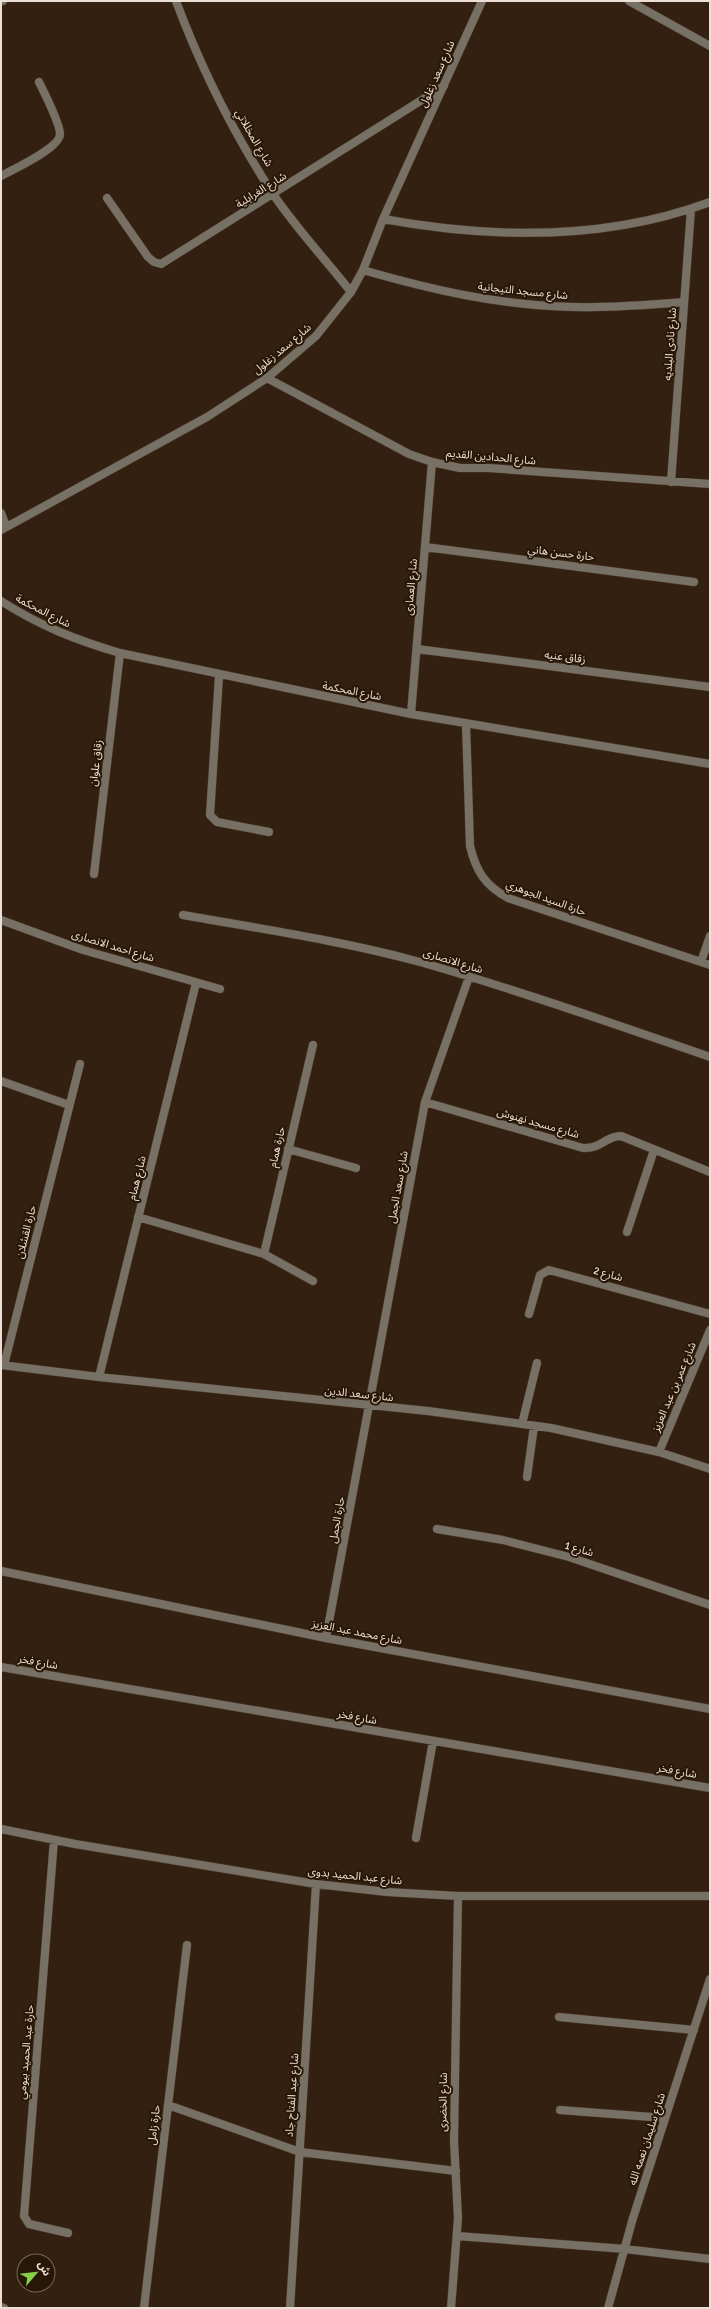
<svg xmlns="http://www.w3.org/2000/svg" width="711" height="2309" font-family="Signika,'Noto Sans Arabic',sans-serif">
<rect width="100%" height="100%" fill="#332010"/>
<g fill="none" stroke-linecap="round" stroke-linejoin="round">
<g stroke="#4d3b2c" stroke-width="9">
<path id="minor" d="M1 1H3
M176 1C201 68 234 134 273 194 296 228 325 259 351 292
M1 176C14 169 60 148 60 134 60 124 44 92 39 82
M107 198 148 257 154 262 161 264 444 86
M383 219C492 239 605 241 710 202
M363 270C432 290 502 306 575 307 612 308 648 305 684 302
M267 378 409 454 432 462 460 468H488L710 484
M671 482 691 209
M1 513 6 526
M1 530 207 417 267 378 316 336 351 292 363 270 383 219 482 1
M425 547 694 582
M1 601C40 626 76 640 120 653L411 714 710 764
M417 649 710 687
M219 676 210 815 217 822 269 832
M411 714 432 462
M466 724 470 846C476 872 486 886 508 898L710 965
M94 874 120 653
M183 915C262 929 343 941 420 962 518 990 614 1024 710 1057
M1 920 83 950 220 989
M701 962 710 936
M1 1081 69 1105
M425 1102 583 1148C602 1149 605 1136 621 1136L710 1172
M288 1149 356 1168
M138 1217 264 1254 313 1281
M627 1232 654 1150
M264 1254 313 1045
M529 1314 540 1275 549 1270 710 1314
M1 1365 99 1377 428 1411 551 1428 659 1452 710 1469
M4 1365 80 1064
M99 1377 196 983
M522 1424 537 1363
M659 1452 710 1330
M527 1477 534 1426
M437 1529 503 1540 569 1557 710 1605
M1 1571 326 1638 710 1709
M326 1638 425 1102 469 977
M1 1667 710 1788
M1 1829 75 1844 316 1884 387 1892 458 1896H710
M416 1838 433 1741
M54 1840 24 2216 29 2224 68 2233
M559 2017 694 2030
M168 2105 300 2152 456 2171
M560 2110 665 2118
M457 2236 625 2249 710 2259
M1 2307 4 2308
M144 2308 187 1945
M290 2308 316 1884
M451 2308 458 2218 454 2141 458 1896
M608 2308 633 2218 710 1979"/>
</g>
<g stroke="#4d3b2c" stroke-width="9">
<path id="tertiary" d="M629 1 710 46"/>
</g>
<use href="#minor" stroke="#777064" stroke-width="8"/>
<use href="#tertiary" stroke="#777064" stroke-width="8"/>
</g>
<g text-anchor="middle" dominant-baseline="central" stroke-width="4" stroke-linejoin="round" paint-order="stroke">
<g font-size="11" fill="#ecdfd5" stroke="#291706">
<text transform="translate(437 74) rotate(-66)">شارع سعد زغلول</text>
<text transform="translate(254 138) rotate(60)">شارع المخللاتي</text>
<text transform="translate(261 190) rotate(-32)">شارع الغرابلية</text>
<text transform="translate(523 291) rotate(6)">شارع مسجد التيجانية</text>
<text transform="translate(670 344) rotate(-86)">شارع نادى البلديه</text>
<text transform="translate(282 349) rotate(-40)">شارع سعد زغلول</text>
<text transform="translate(491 457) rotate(5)">شارع الحدادين القديم</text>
<text transform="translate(561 553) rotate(7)">حارة حسن هاني</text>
<text transform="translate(411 587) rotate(-85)">شارع العمارى</text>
<text transform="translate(43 611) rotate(27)">شارع المحكمة</text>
<text transform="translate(565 657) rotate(7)">زقاق عنيه</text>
<text transform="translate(352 691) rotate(11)">شارع المحكمة</text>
<text transform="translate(96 763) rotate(-83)">زقاق علوان</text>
<text transform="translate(546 898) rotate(20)">حارة السيد الجوهري</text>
<text transform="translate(113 946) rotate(17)">شارع احمد الانصارى</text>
<text transform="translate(453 961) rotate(17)">شارع الانصارى</text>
<text transform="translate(538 1123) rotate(16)">شارع مسجد نهنوش</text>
<text transform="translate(277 1147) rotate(-77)">حارة همام</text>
<text transform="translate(137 1178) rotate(-76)">شارع همام</text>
<text transform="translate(398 1187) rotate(-80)">شارع سعد الجمل</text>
<text transform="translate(26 1232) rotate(-76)">حارة القشلان</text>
<text transform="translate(608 1274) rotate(15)">شارع 2</text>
<text transform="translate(674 1387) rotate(-67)">شارع عمر بن عبد العزيز</text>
<text transform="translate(359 1394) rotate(6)">شارع سعد الدين</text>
<text transform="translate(337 1520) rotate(-80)">حارة الجمل</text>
<text transform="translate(579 1549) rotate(16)">شارع 1</text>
<text transform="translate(357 1632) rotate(11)">شارع محمد عبد العزيز</text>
<text transform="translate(38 1662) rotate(10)">شارع فخر</text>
<text transform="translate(357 1717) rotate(10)">شارع فخر</text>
<text transform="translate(677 1771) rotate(10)">شارع فخر</text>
<text transform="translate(355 1876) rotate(6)">شارع عبد الحميد بدوى</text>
<text transform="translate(26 2052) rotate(-85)">حارة عبد الحميد بيومي</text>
<text transform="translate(292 2095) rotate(-86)">شارع عبد الفتاح جاد</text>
<text transform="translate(443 2102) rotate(-89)">شارع الخضرى</text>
<text transform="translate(154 2125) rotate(-83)">حارة زامل</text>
<text transform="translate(647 2139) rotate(-72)">شارع سليمان نعمه الله</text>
</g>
</g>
<rect width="711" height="2309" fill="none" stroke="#ecdfd5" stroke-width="4"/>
<g transform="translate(36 2273) rotate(62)"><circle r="19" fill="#291706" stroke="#776759"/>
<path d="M0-3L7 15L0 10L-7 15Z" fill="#86cf4b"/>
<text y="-6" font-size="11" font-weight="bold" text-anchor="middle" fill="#ecdfd5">ش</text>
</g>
</svg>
